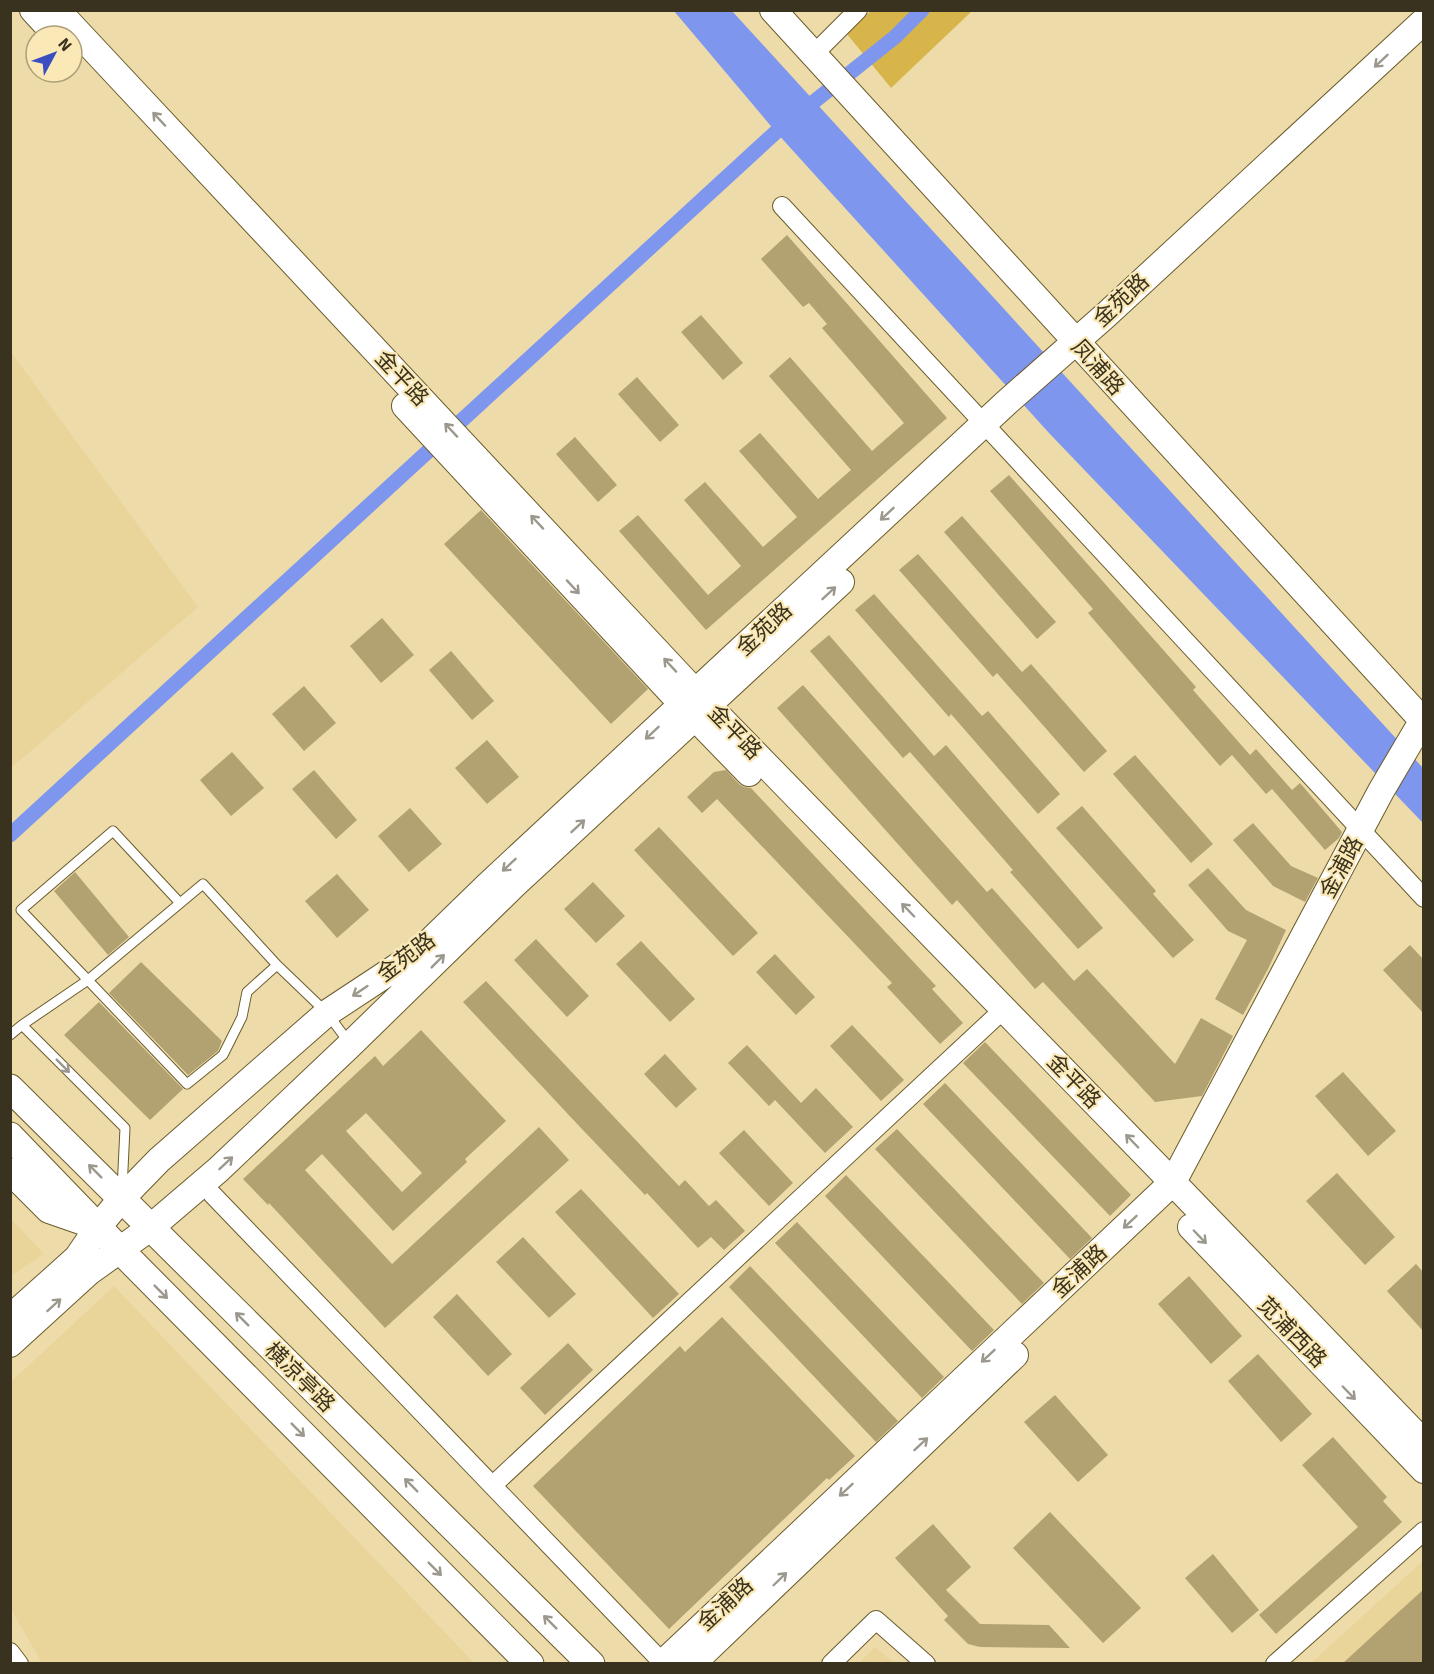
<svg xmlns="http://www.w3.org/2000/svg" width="1434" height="1674" font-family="Signika,'Noto Sans SC',sans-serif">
<rect width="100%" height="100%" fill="#eddba9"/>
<path fill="#e9d49a" d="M10 351 198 607 11 768H10Z
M11 1219 44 1254 11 1276H10Z
M114 1286 474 1663H42L11 1609V1382Z
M1423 1561V1663H1311Z
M875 1647 894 1663H859Z"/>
<path fill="#d8b54a" d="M872 10H972V11L891 88 847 34Z"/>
<path fill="#7e96ee" d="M674 11H732L1423 768V823L1049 433 776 132Z"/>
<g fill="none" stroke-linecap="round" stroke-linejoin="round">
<path stroke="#7e96ee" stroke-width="15" d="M10 835 776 132 895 37 922 10"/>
</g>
<path fill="#b3a271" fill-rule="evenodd" d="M787 235 947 418 706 630 619 531 638 515 708 595 741 566 684 500 705 482 763 547 797 517 739 451 760 433 818 499 851 470 769 376 790 357 872 451 904 423 822 328 827 324 809 303 803 307 761 259Z
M701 315 743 363 723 380 681 332Z
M637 377 679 425 660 442 618 394Z
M575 437 617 485 598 502 556 454Z
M1009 475 1196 687 1193 690 1250 755 1256 749 1292 790 1300 783 1342 832 1339 838 1325 850 1272 789 1266 794 1232 755 1220 766 1088 613 1093 609 990 491Z
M481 510 648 689 611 724 444 544Z
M962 516 1056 622 1037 639 944 532Z
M918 554 1022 672 1031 664 1107 751 1084 772 997 673 993 677 899 570Z
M874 594 982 716 988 711 1060 794 1038 814 951 714 949 717 855 610Z
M382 618 414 655 381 683 350 646Z
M829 635 934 756 946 745 1103 928 1078 949 1010 872 1013 870 910 752 903 758 810 651Z
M451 651 494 701 472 720 429 670Z
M803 685 987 892 992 888 1074 981 1087 969 1175 1064 1201 1018 1233 1036 1202 1096 1155 1102 1043 982 1035 989 957 900 952 905 777 708Z
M304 686 336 723 304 751 272 714Z
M487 740 519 777 487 804 455 768Z
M232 752 264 788 231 816 200 780Z
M1135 755 1213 844 1191 863 1113 774Z
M314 770 357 820 336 839 292 789Z
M726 770 739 784 744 787 751 788 936 986 932 989 963 1023 940 1044 887 987 892 983 717 799 702 813 687 797 714 772Z
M1082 806 1156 891 1153 894 1194 940 1173 958 1056 828Z
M410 808 442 844 409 872 378 836Z
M1253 823 1291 866 1318 878 1305 902 1273 886 1233 840Z
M659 827 758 933 733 956 634 850Z
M1208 868 1246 910 1286 930 1268 969 1243 1015 1215 999 1247 940 1228 931 1188 885Z
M75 872 129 937 108 955 54 891Z
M337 874 369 910 337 938 305 901Z
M593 882 625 916 596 943 564 909Z
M536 939 589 996 567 1017 514 960Z
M641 941 695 999 670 1022 616 964Z
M1410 945 1424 960V1014L1383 970Z
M775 954 815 997 796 1015 756 972Z
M141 962 222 1041 218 1051 188 1075 109 993Z
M486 981 679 1186 685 1180 709 1206 716 1200 745 1231 724 1250 711 1237 698 1248 647 1193 645 1195 580 1127 463 1002Z
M99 1002 183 1089 150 1120 64 1035Z
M852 1025 904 1080 881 1101 830 1046Z
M421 1030 506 1121 465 1159 467 1162 393 1231 322 1154 305 1170 392 1264 539 1127 569 1160 385 1328 269 1203 268 1205 243 1179 375 1056 383 1066ZM366 1113 422 1173 402 1192 346 1131Z
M985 1042 1131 1195 1110 1216 963 1063Z
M747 1045 801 1103 816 1088 853 1127 825 1153 775 1100 769 1106 728 1063Z
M665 1054 697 1089 676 1108 644 1074Z
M1343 1072 1396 1131 1368 1156 1315 1096Z
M945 1083 1092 1238 1070 1259 923 1104Z
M897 1129 1044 1283 1022 1304 875 1149Z
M744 1130 793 1183 769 1206 719 1153Z
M1337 1173 1395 1237 1365 1265 1306 1201Z
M846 1175 994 1330 972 1351 825 1196Z
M581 1189 679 1294 653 1318 555 1212Z
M797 1222 944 1377 922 1398 775 1243Z
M523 1237 576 1294 549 1318 496 1262Z
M1416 1264 1424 1273V1332L1387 1291Z
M750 1266 898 1421 876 1442 729 1287Z
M1189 1276 1242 1336 1211 1364 1158 1304Z
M457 1294 512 1354 488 1376 433 1317Z
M722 1317 855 1456 829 1480 827 1478 669 1629 533 1486 680 1346 685 1352Z
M568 1343 593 1370 545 1415 520 1388Z
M1258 1354 1312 1414 1281 1442 1228 1381Z
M1055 1395 1108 1455 1078 1482 1024 1422Z
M1333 1437 1387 1497 1383 1501 1402 1522 1276 1634 1259 1615 1358 1527 1302 1465Z
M1050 1512 1141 1608 1103 1643 1013 1548Z
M933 1524 971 1567 946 1590 980 1624 1049 1625 1070 1648 980 1647 968 1644 944 1620 948 1616 895 1558Z
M1213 1554 1259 1610 1232 1633 1185 1578Z
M1424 1589V1664H1342L1392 1618Z"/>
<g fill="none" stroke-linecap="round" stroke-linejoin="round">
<g stroke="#6b5c2d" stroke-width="11">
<path id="lane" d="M180 903 113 831 21 910 187 1084 223 1055 242 1017 247 992 277 965
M22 1025 125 1128 122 1190
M10 1035 22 1025 88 980 203 884 277 965 327 1013 350 1044"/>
</g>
<g stroke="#6b5c2d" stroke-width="20">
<path id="street" d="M813 55 858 10
M782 206 1424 898
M212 1194 663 1663
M493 1485 1004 1009
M10 1652 19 1664
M831 1664 876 1620 926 1664
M1275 1664 1424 1531"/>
</g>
<g stroke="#6b5c2d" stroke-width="28">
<path id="secondary" d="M33 10 57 36
M57 10 696 693 1185 1195 1424 1443
M773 10 1424 722
M405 406 683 705 749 773
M10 1171 49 1210 98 1227
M1191 1227 1424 1470
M10 1318 77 1258 98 1227 122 1198 159 1160 327 1013 418 953 487 886 1006 403 1106 315 1424 21
M10 1344 89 1272 150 1228 218 1170 350 1045 514 885 841 582
M662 1664 1173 1182 1381 791 1424 718
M692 1664 1015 1355"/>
</g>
<g stroke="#6b5c2d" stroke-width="29">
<path id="primary" d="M10 1088 591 1664
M10 1136 120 1250 530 1664"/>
</g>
<use href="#lane" stroke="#fff" stroke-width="9"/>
<use href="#street" stroke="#fff" stroke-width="18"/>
<use href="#secondary" stroke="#fff" stroke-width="26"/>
<use href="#primary" stroke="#fff" stroke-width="27"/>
</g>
<defs><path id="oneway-shaft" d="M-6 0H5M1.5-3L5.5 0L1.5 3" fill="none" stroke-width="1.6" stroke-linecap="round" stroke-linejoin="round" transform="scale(1.5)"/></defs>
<g stroke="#9c988e">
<use href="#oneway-shaft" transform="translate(1381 61) rotate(137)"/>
<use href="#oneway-shaft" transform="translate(159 119) rotate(-133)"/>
<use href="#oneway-shaft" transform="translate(451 430) rotate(-133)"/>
<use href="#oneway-shaft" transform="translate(887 514) rotate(137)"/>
<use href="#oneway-shaft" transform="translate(537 522) rotate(-133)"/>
<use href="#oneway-shaft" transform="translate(573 587) rotate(47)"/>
<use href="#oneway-shaft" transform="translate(829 593) rotate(-43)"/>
<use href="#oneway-shaft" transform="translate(670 665) rotate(-133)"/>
<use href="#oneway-shaft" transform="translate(652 733) rotate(137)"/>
<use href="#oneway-shaft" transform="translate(578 826) rotate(-43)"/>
<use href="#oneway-shaft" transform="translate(509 865) rotate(137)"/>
<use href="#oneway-shaft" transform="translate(908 910) rotate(-134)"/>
<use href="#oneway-shaft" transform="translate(438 961) rotate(-45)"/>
<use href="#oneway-shaft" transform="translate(360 991) rotate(146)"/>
<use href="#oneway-shaft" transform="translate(63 1066) rotate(45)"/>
<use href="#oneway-shaft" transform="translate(1132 1141) rotate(-134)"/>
<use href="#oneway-shaft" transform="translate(226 1163) rotate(-43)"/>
<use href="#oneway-shaft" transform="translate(95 1171) rotate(-135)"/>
<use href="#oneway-shaft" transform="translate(1130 1222) rotate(137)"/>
<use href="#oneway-shaft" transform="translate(1200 1237) rotate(46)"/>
<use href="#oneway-shaft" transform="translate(161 1292) rotate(45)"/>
<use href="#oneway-shaft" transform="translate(54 1305) rotate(-42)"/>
<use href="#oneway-shaft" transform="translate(242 1319) rotate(-135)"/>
<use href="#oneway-shaft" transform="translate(988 1356) rotate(137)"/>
<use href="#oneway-shaft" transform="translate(1349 1393) rotate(46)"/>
<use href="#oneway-shaft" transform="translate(298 1430) rotate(45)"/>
<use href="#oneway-shaft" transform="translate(921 1444) rotate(-43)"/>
<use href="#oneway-shaft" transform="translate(411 1485) rotate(-135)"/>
<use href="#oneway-shaft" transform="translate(846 1490) rotate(137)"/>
<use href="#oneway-shaft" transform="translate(435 1569) rotate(45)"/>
<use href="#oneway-shaft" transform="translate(780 1579) rotate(-44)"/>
<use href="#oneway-shaft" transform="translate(550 1622) rotate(-135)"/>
</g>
<g text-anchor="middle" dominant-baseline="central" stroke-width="4.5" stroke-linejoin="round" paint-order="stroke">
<g font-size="22" fill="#39321e" stroke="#fae8b6">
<text transform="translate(1121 300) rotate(-43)">金苑路</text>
<text transform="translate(1098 367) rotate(48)">凤浦路</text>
<text transform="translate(402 378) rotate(47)">金平路</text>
<text transform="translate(764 629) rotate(-43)">金苑路</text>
<text transform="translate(735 732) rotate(46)">金平路</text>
<text transform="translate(1341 867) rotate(-62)">金浦路</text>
<text transform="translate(406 957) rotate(-37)">金苑路</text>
<text transform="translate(1074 1081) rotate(46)">金平路</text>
<text transform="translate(1079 1271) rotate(-43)">金浦路</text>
<text transform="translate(1292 1332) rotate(46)">苋浦西路</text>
<text transform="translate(300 1377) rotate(45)">横凉亭路</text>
<text transform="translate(725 1604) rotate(-43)">金浦路</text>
</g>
</g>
<rect width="1434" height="1674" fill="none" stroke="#39321e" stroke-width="24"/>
<g transform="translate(54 54) rotate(49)"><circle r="28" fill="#fae8b6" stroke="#ad9f79" stroke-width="1.5"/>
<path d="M0-4.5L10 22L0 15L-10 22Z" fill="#3b4ec1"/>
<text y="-9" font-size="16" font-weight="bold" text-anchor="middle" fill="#39321e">N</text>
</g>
</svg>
